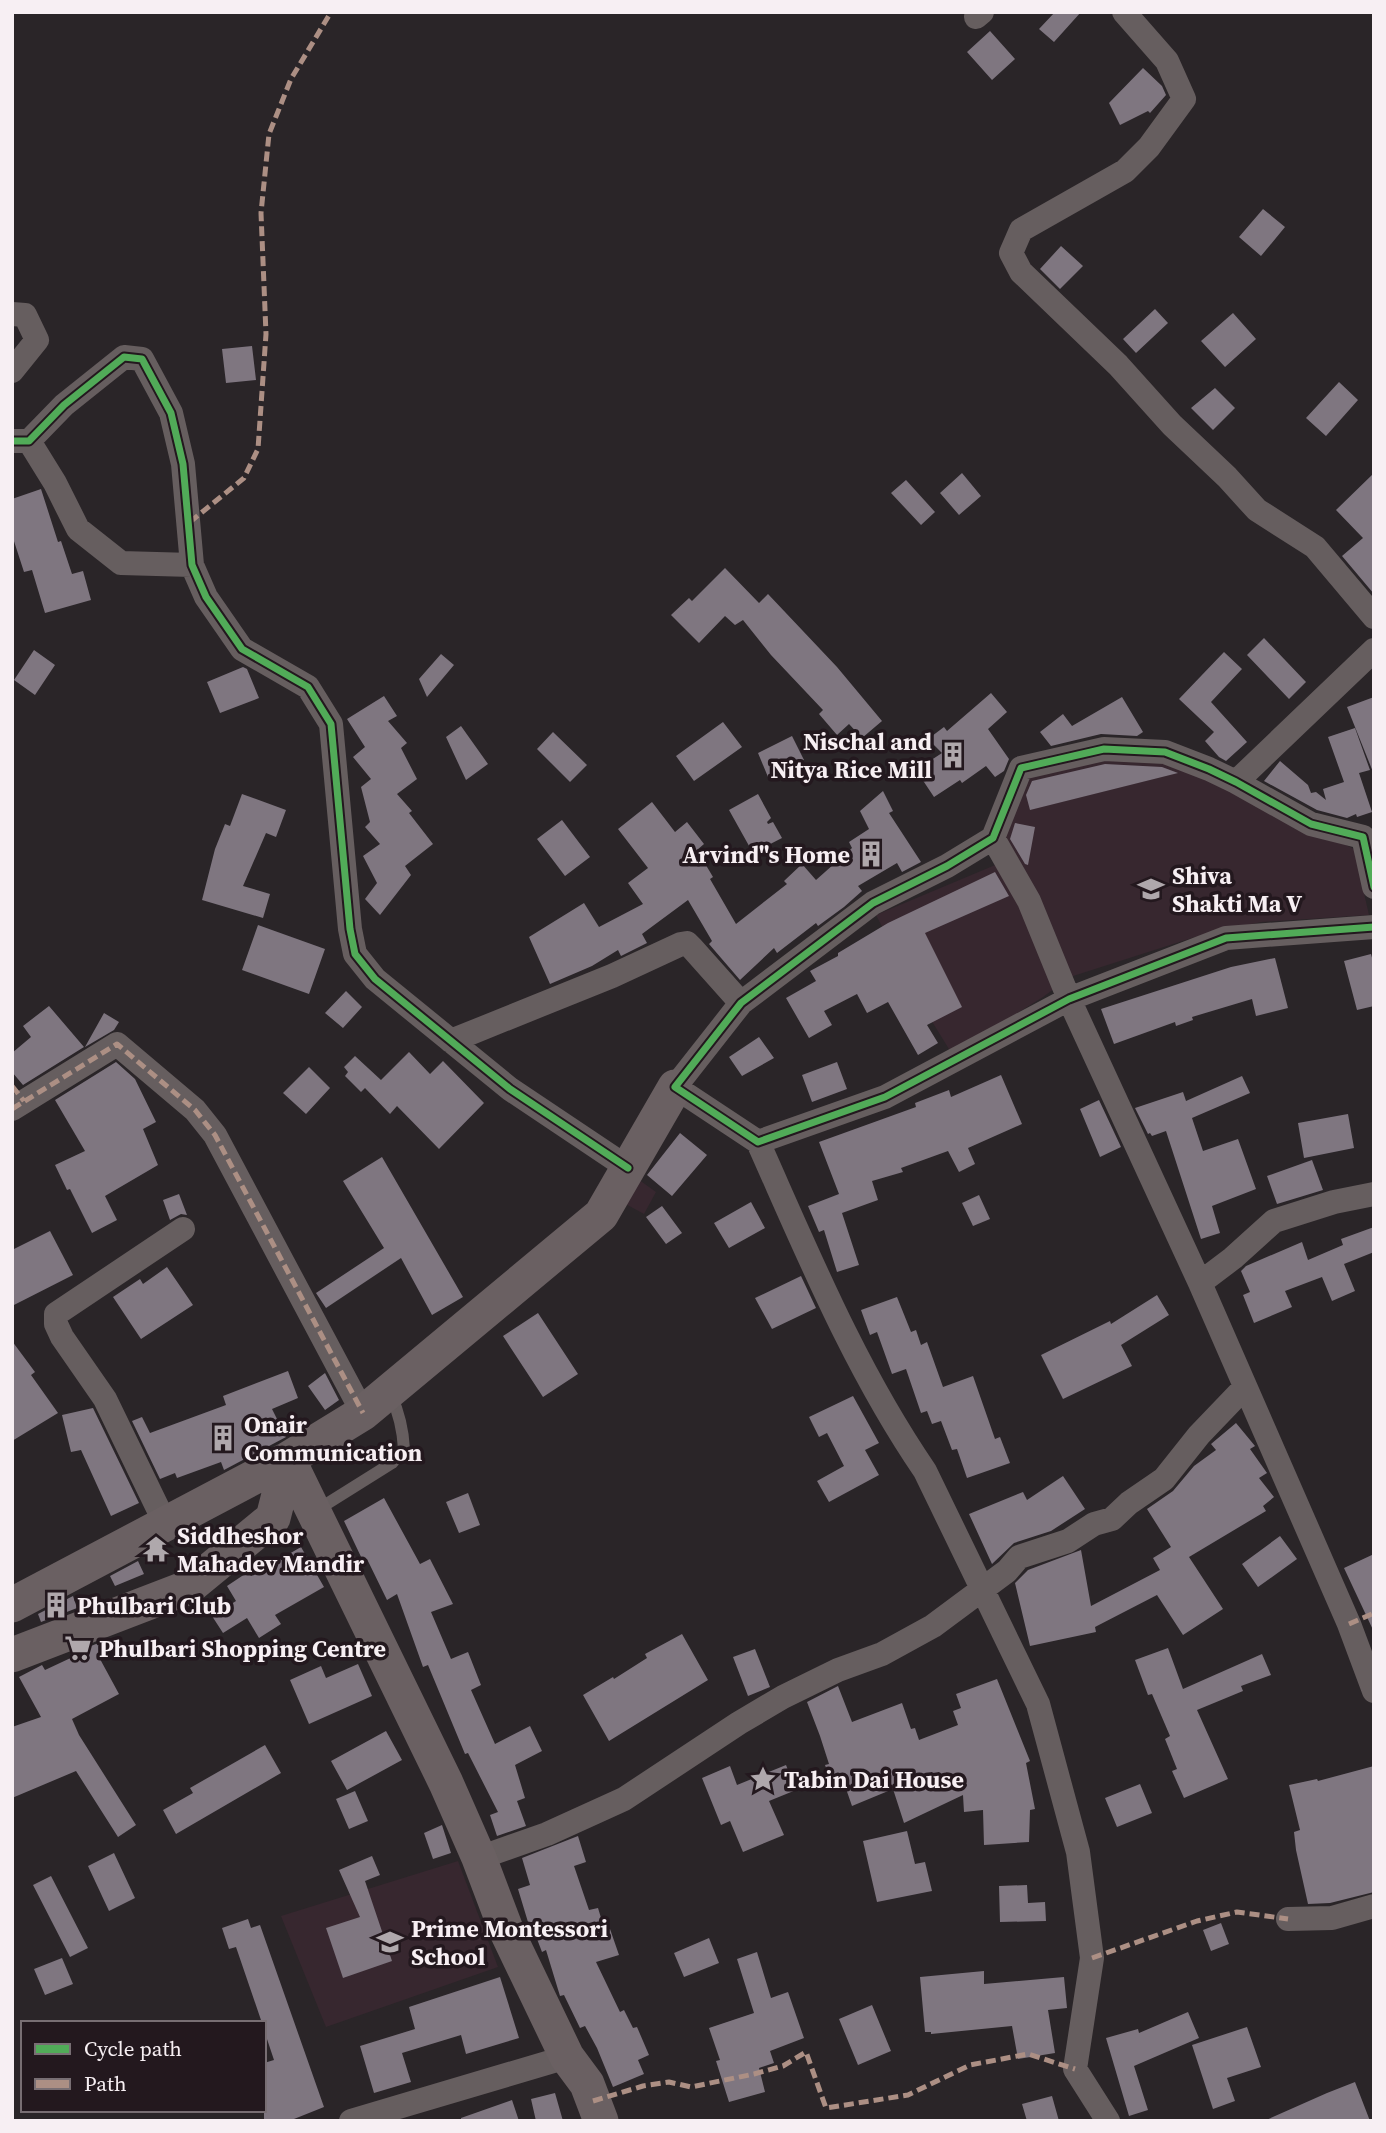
<svg xmlns="http://www.w3.org/2000/svg" width="1386" height="2133" font-family="'Source Serif 4',serif">
<rect width="100%" height="100%" fill="#2a2528"/>
<path fill="#37272f" d="M1131 752 1206 776 1354 849 1369 915 1261 922 1192 938 1070 977 1043 997 952 1054 928 1015 876 915 1000 863 1019 778Z
M635 1177 656 1192 644 1214 622 1202Z
M458 1861 498 1967 326 2027 281 1916Z"/>
<path fill="#7f7680" d="M1055 12H1081L1054 42 1039 29Z
M990 31 1015 59 992 80 967 52Z
M1143 68 1162 86 1166 95 1150 113 1148 111 1120 125 1109 103Z
M1263 209 1285 227 1261 256 1239 237Z
M1061 246 1083 266 1060 289 1040 269Z
M1155 309 1168 323 1136 353 1123 339Z
M1233 313 1256 339 1225 367 1201 341Z
M252 346 256 380 226 383 222 349Z
M1339 382 1358 400 1326 436 1306 418Z
M1215 388 1235 408 1213 430 1191 408Z
M962 473 981 496 959 515 940 493Z
M1374 473V594L1342 556 1363 538 1336 510Z
M906 480 935 512 921 525 891 493Z
M41 489 58 542 61 541 72 574 83 571 91 600 45 613 32 570 24 572 12 535V499Z
M725 568 759 603 768 594 837 667 882 721 862 738 849 724 837 735 819 714 823 710 771 655 743 620 735 625 725 616 699 643 671 615 689 598 692 601Z
M1264 638 1306 682 1289 699 1247 655Z
M34 650 55 665 35 695 14 680Z
M1224 652 1242 669 1211 702 1247 742 1226 761 1219 757 1205 741 1214 732 1179 699Z
M441 654 454 665 427 697 419 679Z
M243 667 247 669 259 698 220 713 207 682Z
M991 693 1007 712 988 729 1009 759 1004 771 995 777 986 766 962 783 960 780 934 797 916 770 942 753 928 739 944 727 947 731Z
M384 696 397 716 388 721 407 743 401 748 417 779 397 794 412 811 409 813 433 844 405 866 411 875 380 915 365 899 377 883 363 856 380 844 365 827 370 822 361 787 371 779 353 757 365 747 347 719Z
M1122 697 1143 732 1137 736 1101 734 1051 746 1040 732 1063 714 1072 726Z
M1374 697V771L1373 772 1347 707Z
M723 722 742 747 694 781 676 756Z
M461 726 488 764 466 780 446 737Z
M1355 728 1370 770 1359 773 1372 812 1357 817 1356 814 1347 818 1317 810 1264 781 1280 761 1308 785 1311 793 1316 792 1326 800 1323 789 1344 782 1328 737Z
M553 732 587 765 570 782 537 749Z
M792 736 804 760 768 777 758 753Z
M1105 764 1162 767 1178 773 1030 810 1026 795 1032 781Z
M883 791 893 811 889 813 921 862 902 872 897 863 858 886 862 891 844 907 818 926 816 923 777 953 774 948 740 980 709 944 712 941 688 900 642 934 647 943 621 956 618 950 592 966 550 984 529 937 584 903 599 927 643 904 628 883 648 868 618 829 652 802 675 832 687 822 704 844 697 850 713 877 710 879 736 924 787 884 784 881 802 864 816 880 852 848 849 842 869 829 860 811Z
M242 794 286 810 276 837 266 833 243 886 270 894 263 918 202 900 215 849 225 824 230 826Z
M758 794 771 818 767 822 768 824 773 822 782 838 753 853 729 810Z
M562 820 590 857 565 876 537 839Z
M1015 823 1035 827 1028 865 1025 864 1010 839Z
M995 872 1009 896 925 933 962 1007 927 1025 938 1043 918 1055 888 1002 867 1013 857 994 824 1011 832 1025 809 1038 786 998 816 981 810 971 838 956V953L888 923Z
M258 925 325 949 309 994 242 970Z
M1371 954 1374 965V1006L1357 1010 1344 961Z
M1275 958 1288 1008 1256 1016 1252 999 1192 1017 1193 1020 1176 1026 1175 1022 1114 1044 1101 1009 1231 967Z
M346 991 362 1007 343 1028 325 1013Z
M49 1006 84 1047 23 1085 12 1072V1053L31 1037 23 1026Z
M104 1013 119 1022 114 1030 85 1047Z
M759 1037 774 1058 742 1076 729 1057Z
M409 1052 430 1074 443 1061 484 1103 439 1149 397 1106 390 1114 365 1088 361 1092 345 1076 348 1072 344 1067 355 1056 381 1080Z
M116 1062 135 1079 156 1122 143 1129 158 1165 105 1196 117 1220 92 1233 70 1189 67 1190 55 1165 85 1151 55 1100Z
M837 1062 847 1089 812 1102 802 1075Z
M309 1067 330 1088 306 1114 283 1093Z
M1001 1075 1022 1124 968 1148 975 1164 959 1172 948 1151 901 1168 903 1172 872 1181 878 1200 842 1213 859 1265 837 1272 824 1230 819 1232 808 1206 839 1194 819 1142 916 1107 915 1103 949 1090 951 1097Z
M1242 1076 1250 1093 1192 1118 1203 1151 1238 1139 1256 1189 1212 1206 1220 1233 1201 1239 1166 1131 1152 1136 1150 1133 1148 1134 1135 1108 1183 1092 1186 1101Z
M1099 1100 1121 1147 1100 1157 1080 1109Z
M1348 1114 1354 1148 1304 1158 1298 1123Z
M680 1133 707 1155 672 1196 647 1175Z
M382 1157 463 1297 432 1315 401 1258 326 1308 316 1293 384 1248 343 1181Z
M1312 1160 1323 1190 1277 1204 1267 1176Z
M179 1194 187 1215 181 1214 170 1220 163 1200Z
M979 1195 990 1219 973 1226 962 1203Z
M751 1202 765 1228 729 1248 714 1223Z
M662 1206 682 1233 666 1244 646 1217Z
M1374 1227V1252L1344 1264 1355 1291 1332 1301 1322 1277 1285 1291 1292 1307 1254 1323 1243 1295 1250 1292 1241 1271 1246 1266 1302 1242 1308 1260 1343 1245 1341 1239Z
M50 1231 73 1275 12 1306V1250Z
M167 1267 193 1305 141 1339 113 1297 140 1279 143 1284Z
M801 1276 816 1308 772 1329 755 1298Z
M1157 1295 1169 1315 1121 1345 1132 1366 1063 1399 1041 1355 1110 1321 1111 1324Z
M897 1297 911 1332 916 1330 921 1345 927 1342 943 1387 973 1376 995 1439 1000 1437 1010 1463 967 1478 957 1449 952 1450 941 1421 932 1424 927 1411 921 1413 906 1369 892 1374 877 1332 870 1335 861 1310Z
M538 1313 578 1374 543 1397 503 1336Z
M12 1341 35 1372 31 1375 58 1413 12 1441Z
M288 1371 298 1398 272 1409 286 1437 224 1470 221 1462 177 1478 175 1473 160 1479 132 1421 142 1417 150 1433 226 1405 223 1396Z
M325 1373 339 1400 325 1410 308 1386Z
M853 1396 879 1443 865 1450 879 1475 829 1502 817 1481 844 1466 827 1433 819 1437 809 1417Z
M93 1408 139 1503 111 1516 81 1450 71 1452 62 1415Z
M1236 1423 1255 1446 1250 1449 1267 1473 1259 1478 1274 1497 1263 1506 1266 1511 1189 1557 1223 1609 1183 1635 1157 1595 1095 1627 1096 1632 1030 1646 1015 1583 1028 1570 1081 1550 1091 1606 1160 1570 1153 1558 1171 1547 1147 1509 1173 1491 1194 1466 1216 1450 1211 1444Z
M1063 1476 1085 1509 1051 1531 1014 1543 992 1564 969 1514 1023 1492 1027 1500Z
M468 1493 480 1525 459 1533 446 1502Z
M384 1498 420 1564 430 1559 453 1604 431 1612 451 1659 468 1652 481 1685 471 1690 495 1744 530 1726 542 1751 515 1765 525 1798 517 1801 526 1826 497 1836 490 1815 498 1812 468 1753 465 1754 428 1665 423 1667 397 1594 387 1600 367 1559 363 1561 344 1521Z
M1280 1536 1297 1559 1258 1587 1242 1564Z
M301 1547 324 1587 275 1615 281 1624 259 1638 247 1618 223 1633 212 1616 236 1601 227 1586 248 1572 251 1576Z
M1374 1554V1632L1344 1568Z
M138 1561 144 1574 115 1586 110 1576Z
M73 1596 77 1608 41 1622 38 1614Z
M682 1634 708 1680 609 1741 583 1695 613 1677 614 1679 647 1658 645 1654Z
M101 1642 105 1657 100 1659 119 1694 72 1719 79 1735 136 1825 118 1837 76 1771 12 1798V1727L41 1717 19 1677 42 1665 45 1670 77 1655 76 1652Z
M1168 1648 1183 1689 1262 1654 1271 1675 1241 1686 1243 1691 1197 1710 1228 1779 1184 1798 1172 1771 1177 1769 1165 1739 1170 1736 1152 1694 1148 1695 1135 1660Z
M755 1649 770 1687 748 1696 733 1657Z
M358 1664 372 1696 309 1724 290 1680 321 1666 326 1678Z
M997 1679 1030 1761 1026 1763 1035 1809 1030 1810 1029 1842 984 1845 983 1810 964 1812 963 1795 904 1823 893 1789 852 1806 844 1783 833 1787 825 1765 829 1764 820 1736 807 1702 838 1686 852 1722 902 1703 911 1729 915 1728 919 1740 958 1725 953 1711 961 1708 956 1694Z
M386 1731 402 1760 347 1790 331 1761Z
M265 1745 281 1773 176 1834 163 1810 193 1793 190 1788Z
M786 1765 796 1790 769 1801 784 1835 743 1852 730 1821 721 1825 702 1778 730 1766 737 1785Z
M1374 1766V1892L1330 1903 1308 1904 1296 1850 1294 1832 1300 1830 1289 1785 1317 1779 1318 1781Z
M1140 1784 1152 1813 1117 1827 1105 1798Z
M355 1791 368 1821 349 1829 336 1799Z
M442 1825 451 1853 433 1859 424 1833Z
M907 1831 915 1864 925 1862 932 1891 877 1902 863 1841Z
M578 1836 586 1862 574 1866 589 1910 598 1908 605 1931 610 1929 619 1955 596 1962 620 2012 624 2010 633 2028 637 2027 649 2055 638 2060 644 2074 613 2087 597 2048 585 2026 580 2028 564 1995 560 1996 546 1950 542 1952 534 1931 531 1932 518 1889 530 1885 522 1858Z
M114 1853 135 1898 109 1911 88 1866Z
M372 1856 380 1875 365 1881 392 1961 343 1978 326 1928 360 1917 339 1870Z
M51 1876 88 1948 70 1957 33 1885Z
M1027 1885 1028 1903 1045 1902 1046 1921 1000 1922 999 1886Z
M248 1919 251 1928 260 1925 324 2107 289 2121H264V2063L274 2060 264 2030V2023H262L236 1947 229 1949 222 1928Z
M1221 1923 1229 1944 1211 1951 1203 1930Z
M709 1938 719 1963 684 1977 674 1953Z
M757 1952 771 1998 788 1992 804 2038 770 2051 774 2063 759 2068 765 2092 729 2102 716 2061 720 2060 709 2028 754 2013 737 1959Z
M62 1958 73 1984 45 1995 34 1969Z
M984 1971V1984L1064 1977 1067 2008 1048 2010 1055 2053 1018 2059 1012 2026 931 2034V2032H925L920 1977Z
M500 1977 519 2038 466 2054 461 2035 402 2053 411 2082 374 2093 360 2046 415 2029 409 2007Z
M872 2005 891 2051 858 2065 839 2019Z
M1188 2012 1199 2038 1134 2066 1148 2110 1129 2116 1106 2038 1138 2029 1139 2033Z
M1247 2027 1261 2067 1227 2078 1235 2101 1213 2109 1192 2045Z
M1355 2082 1370 2121H1264L1327 2093Z
M555 2093 563 2121H536L531 2099Z
M1052 2096 1059 2121H1027L1022 2104Z
M512 2100 519 2121H461V2118Z"/>
<g fill="none" stroke-linecap="round" stroke-linejoin="round">
<path stroke="#665e5f" stroke-width="12" d="M317 1510 392 1463 404 1449C403 1429 399 1413 391 1395"/>
<path stroke="#665e5f" stroke-width="24" d="M1124 12 1167 61 1184 99 1149 147 1125 171 1021 230 1011 253 1021 272 1118 365 1172 425 1227 477 1257 510 1315 547 1374 617
M976 17 982 12
M12 314 25 315 37 340 12 371
M12 441H29L64 405 124 357 142 359 171 413 183 464 192 565 206 597 242 649 308 687 331 724 350 929 355 954 375 979 510 1089 628 1168
M29 441 55 483 78 529 121 563 192 565
M1236 782 1374 650
M993 838 1029 901 1069 999 1200 1283 1349 1624 1374 1691
M1374 887 1363 837 1311 824 1236 782 1209 769 1165 752 1104 749 1021 768 993 838 947 866 873 903 741 1003 675 1087 758 1142 885 1097 1069 999 1226 938 1374 927
M451 1041 612 976 681 944 687 943 692 948 741 1003
M12 1109 117 1044 195 1110 215 1135 363 1413
M758 1142C808 1254 855 1369 925 1471L1038 1704 1078 1852 1092 1958 1075 2069 1108 2121
M1200 1283 1233 1258 1274 1221 1334 1202 1374 1194
M165 1523 105 1399 62 1337 56 1324V1314L183 1229
M479 1858 547 1834 624 1799 739 1723 783 1697 838 1670 882 1654 933 1626 1007 1571 1019 1557 1068 1541 1094 1524 1112 1519 1129 1503 1164 1479 1199 1435 1245 1387
M1288 1919 1332 1918 1374 1906
M351 2121 567 2057"/>
<path stroke="#6a6062" stroke-width="35" d="M288 1459 446 1783 479 1858 507 1932 567 2057 587 2084 601 2121
M12 1605 288 1459 363 1413 601 1215 675 1087
M12 1655 189 1587 273 1518 288 1459"/>
<path stroke="#ac8f84" stroke-width="5" stroke-dasharray="10 5" stroke-linecap="butt" d="M190 522 244 478 258 449 266 334 261 213 269 134 291 79 331 12
M12 1086 24 1101
M12 1109 117 1044 195 1110 215 1135 363 1413
M1349 1624 1374 1613
M1092 1958 1197 1921 1237 1912 1288 1919
M593 2101 643 2086 669 2082 691 2087 754 2074 783 2066 806 2052 826 2108 908 2095 970 2065 1028 2054 1075 2069"/>
<g stroke="#23181e" stroke-width="11">
<path id="cycleway" d="M12 441H29L64 405 124 357 142 359 171 413 183 464 192 565 206 597 242 649 308 687 331 724 350 929 355 954 375 979 510 1089 628 1168
M1374 887 1363 837 1311 824 1236 782 1209 769 1165 752 1104 749 1021 768 993 838 947 866 873 903 741 1003 675 1087 758 1142 885 1097 1069 999 1226 938 1374 927"/>
</g>
<use href="#cycleway" stroke="#51ab58" stroke-width="7"/>
</g>
<defs>
<g id="building-bare" transform="scale(2.1)"><path d="M-4-6H4V6H1V3H-1V6H-4ZM-2.5-4.3h1.7v1.8h-1.7ZM.8-4.3h1.7v1.8H.8ZM-2.5-1h1.7V.8h-1.7ZM.8-1h1.7V.8H.8Z" fill="#afa8ac" stroke="#23181e" stroke-width="2.5" paint-order="stroke"/></g>
<g id="school-bare" transform="scale(2.1)"><path d="M0-5L7-2L0 1L-7-2ZM-4 1L0 2.5L4 1V4Q0 6-4 4Z" fill="#afa8ac" stroke="#23181e" stroke-width="2.5" paint-order="stroke"/></g>
<g id="temple-bare" transform="scale(2.1)"><path d="M0-6L5-2H3V0L6.5 2.5H4V6H1.5V3h-3V6H-4V2.5H-6.5L-3 0V-2H-5Z" fill="#afa8ac" stroke="#23181e" stroke-width="2.5" paint-order="stroke"/></g>
<g id="supermarket-bare" transform="scale(2.1)"><path d="M-6-5.5h2.5l.6 2H6L4.5 2H-2.5L-4.4-4H-6ZM-1.5 3.2a1.3 1.3 0 1 0 .1 0ZM3 3.2a1.3 1.3 0 1 0 .1 0Z" fill="#afa8ac" stroke="#23181e" stroke-width="2.5" paint-order="stroke"/></g>
<g id="sight-bare" transform="scale(2.1)"><path d="M0-6L1.8-2.2L6-1.7L2.9 1.2L3.7 5.4L0 3.3L-3.7 5.4L-2.9 1.2L-6-1.7L-1.8-2.2Z" fill="#afa8ac" stroke="#23181e" stroke-width="2.5" paint-order="stroke"/></g>
</defs>
<g fill-rule="evenodd">
<use href="#building-bare" x="953" y="755"/>
<use href="#building-bare" x="871" y="854"/>
<use href="#school-bare" x="1151" y="889"/>
<use href="#building-bare" x="223" y="1438"/>
<use href="#temple-bare" x="156" y="1549"/>
<use href="#building-bare" x="56" y="1605"/>
<use href="#supermarket-bare" x="78" y="1648"/>
<use href="#sight-bare" x="763" y="1779"/>
<use href="#school-bare" x="390" y="1942"/>
</g>
<g text-anchor="middle" dominant-baseline="central" stroke-width="7" stroke-linejoin="round" paint-order="stroke">
<g font-size="24" font-weight="bold" fill="#f7eff3" stroke="#23181e" text-anchor="start">
<text x="932" y="741" text-anchor="end">Nischal and<tspan x="932" dy="28">Nitya Rice Mill</tspan></text>
<text x="850" y="854" text-anchor="end">Arvind"s Home</text>
<text x="1172" y="875">Shiva<tspan x="1172" dy="28">Shakti Ma V</tspan></text>
<text x="244" y="1424">Onair<tspan x="244" dy="28">Communication</tspan></text>
<text x="177" y="1535">Siddheshor<tspan x="177" dy="28">Mahadev Mandir</tspan></text>
<text x="77" y="1605">Phulbari Club</text>
<text x="99" y="1648">Phulbari Shopping Centre</text>
<text x="784" y="1779">Tabin Dai House</text>
<text x="411" y="1928">Prime Montessori<tspan x="411" dy="28">School</tspan></text>
</g>
</g>
<rect width="1386" height="2133" fill="none" stroke="#f7eff3" stroke-width="28"/>
<rect x="21" y="2021" width="245" height="91" fill="#23181e" stroke="#786e73" stroke-width="2"/>
<rect x="35" y="2044" width="35" height="10" fill="#51ab58" stroke="#786e73" stroke-width="2"/>
<text x="84" y="2056" font-size="21" fill="#f7eff3">Cycle path</text>
<rect x="35" y="2079" width="35" height="10" fill="#ac8f84" stroke="#786e73" stroke-width="2"/>
<text x="84" y="2091" font-size="21" fill="#f7eff3">Path</text>
</svg>
